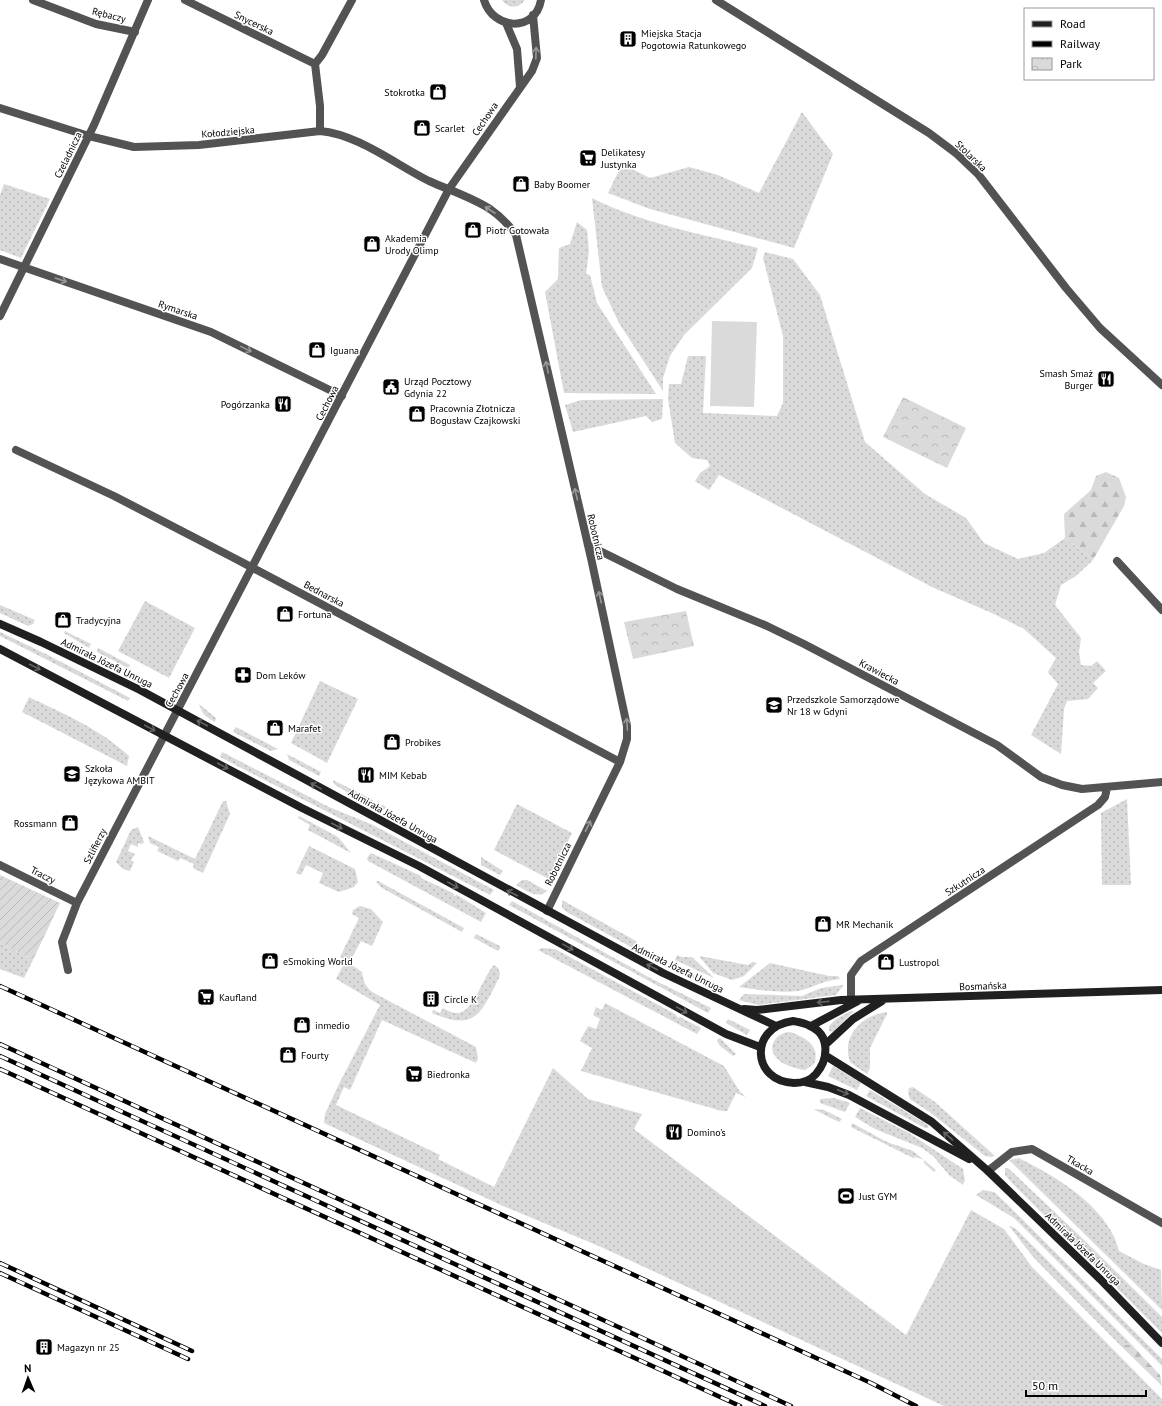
<svg xmlns="http://www.w3.org/2000/svg" width="1162" height="1406" font-family="'PT Sans',sans-serif">
<defs>
<pattern id="grass-dots" width="8" height="8" patternUnits="userSpaceOnUse"><rect width="8" height="8" fill="#dadada"/><path d="M2 2h.1M6 6h.1" fill="none" stroke="#b9b9b9" stroke-width="1.8" stroke-linecap="round"/></pattern>
<pattern id="forest-firs" width="22" height="20" patternUnits="userSpaceOnUse"><rect width="22" height="20" fill="#dadada"/><path d="M5 1l3.5 6h-7zM16 11l3.5 6h-7z" fill="#b9b9b9"/></pattern>
<pattern id="park-crowns" width="20" height="18" patternUnits="userSpaceOnUse"><rect width="20" height="18" fill="#dadada"/><path d="M2 6a3 3 0 1 1 6 0M12 15a3 3 0 1 1 6 0" fill="none" stroke="#b9b9b9"/></pattern>
<pattern id="garden-furrows" width="10" height="10" patternUnits="userSpaceOnUse"><rect width="10" height="10" fill="#dadada"/><path d="M-1 1l2-2M0 10L10 0M9 11l2-2" fill="none" stroke="#b9b9b9"/></pattern>
</defs>
<rect width="100%" height="100%" fill="#fff"/>
<path fill="url(#grass-dots)" d="M502 0H525C518 9 509 9 502 0Z
M802 112 833 154 794 248 650 209 608 193 622 164 650 178 689 167 718 175 759 193Z
M4 184 50 199 21 258 0 250V195Z
M592 198C643 224 702 234 758 248L752 268 684 335 670 356 663 378V391L619 323 602 287Z
M577 222 587 230 589 251 586 274 590 275 597 303 656 394 564 393 545 292 558 279 559 248 570 244Z
M765 252 793 259 820 295 865 442 925 494 966 518 984 543 1018 559 1044 553 1065 538 1093 560 1076 576 1061 585 1055 605 1081 638 1079 652 1081 665 1091 666 1097 661 1106 671 1093 683 1098 688 1088 699 1067 701 1064 709 1061 754 1031 735 1058 684 1048 672 1056 658 1024 629 994 614 934 588 719 475 709 490 695 481 700 473 710 466 707 460 692 458 675 443 668 399 669 384H681L688 356H706L703 413 777 416 783 403V336L763 258Z
M663 399 662 419 652 422 646 416 573 432 565 405 582 400Z
M145 601 195 628 169 678 118 651Z
M0 605 35 620 33 624 28 626 0 613Z
M65 631 91 644 89 648 64 633Z
M0 632 48 655 130 698 128 701 0 636Z
M98 648 130 665 128 668 97 652Z
M320 681 358 699 327 763 291 743Z
M29 697C64 714 100 729 129 756L127 766 22 712Z
M199 704 216 718 215 722C206 717 202 714 199 704Z
M236 727 278 749 271 751 233 732Z
M222 752 329 807 373 825 494 890 490 895 220 757Z
M287 754 321 772 319 776 289 760Z
M333 780 373 800V804L380 808 383 805 386 807 384 810 378 812 334 784Z
M1127 799 1131 885H1102L1101 813Z
M223 801H226L230 814 203 873 193 868 194 864 180 858 178 861 157 851 159 847 150 843 148 836 195 859Z
M517 804 572 833 549 879 494 850Z
M299 816 338 837 351 853 308 830 310 825 298 818Z
M138 827 144 842 142 844 138 843V847L131 844 128 851 135 854 131 860 134 862 130 871 123 869 116 862 131 830Z
M309 846 355 869 358 882 354 887 339 892 319 883 323 873 306 865 301 875 296 873Z
M371 853 421 876V878L453 893 454 896 457 895 486 913 481 922 368 861 367 858Z
M481 857 503 871 500 875 481 865Z
M522 880H527L547 891C537 900 526 890 516 885Z
M378 881 464 928 462 932 382 888 376 882Z
M562 900 636 941 641 948 657 957 653 959 567 912 562 908Z
M512 901 652 979 711 1008 708 1013 509 905Z
M360 906 371 909 383 922 372 946 361 941 349 963 362 972C363 980 365 986 372 992L476 1047 478 1058 476 1063 382 1020 350 1090 344 1087 336 1105 440 1155 438 1159 494 1187 553 1068 588 1099 642 1114 634 1129 906 1335 971 1210 1004 1229 1032 1267 1162 1399V1406H944L601 1247 503 1206 324 1123 325 1114 339 1084 380 1005 336 979 346 960 340 957 359 918 352 914 353 910Z
M476 934 500 946V949L498 951 474 938Z
M0 943 33 960 24 978 0 969Z
M542 948 555 949 675 1014 678 1018 680 1017 701 1028 697 1034 538 950Z
M677 955 682 957H692L714 978 675 960Z
M699 956 748 965 752 962 757 963 744 976 732 980 713 973Z
M770 963 829 976H838L840 979C823 980 813 988 798 991 780 993 758 990 739 987Z
M494 965 498 968 500 973 499 978C481 1013 476 1032 432 1013L433 1010 440 1013 443 1008C447 1010 453 1014 458 1013 474 1012 483 976 494 965Z
M674 966 723 988 721 991 681 973Z
M843 985 842 987 836 995 758 1005 739 1000 744 994 802 996 821 988Z
M605 1003 724 1066 740 1092 746 1097 736 1093 727 1111H722L581 1071 592 1048 580 1041 588 1026 596 1029 600 1019 593 1015 596 1007 602 1010Z
M851 1011H854L833 1032 829 1031V1026L836 1019Z
M887 1012V1014L870 1048V1068L867 1074 850 1062C841 1036 862 1015 887 1012Z
M728 1019 750 1030 747 1035 726 1023Z
M790 1032C805 1037 821 1046 814 1064L805 1070C796 1069 780 1064 775 1056 767 1045 778 1032 790 1032Z
M720 1038 736 1054 733 1056 720 1046 717 1041 718 1039Z
M833 1066 861 1083 857 1090 828 1076Z
M913 1087 935 1102 995 1156 991 1157 985 1156 931 1113 910 1099 908 1093 909 1088Z
M870 1090 928 1125V1128H925L866 1096Z
M834 1098 850 1103 845 1112 820 1103V1099Z
M860 1108 909 1133 963 1169 965 1180 963 1185 949 1175 933 1156 922 1148 875 1129 855 1117Z
M815 1109 824 1110 842 1119 839 1122 815 1110Z
M852 1123 887 1142 913 1151 936 1170 934 1172 924 1163V1160L916 1157 913 1158 851 1127Z
M1019 1158C1054 1176 1091 1197 1111 1231 1115 1237 1117 1245 1119 1251L1144 1264 1161 1270 1162 1310 1009 1160Z
M1005 1168H1008L1080 1236 1162 1317V1333L1011 1182 1005 1175Z
M983 1190 994 1192 1007 1204 1162 1359V1366L1014 1218 976 1195Z
M1009 1226 1015 1228 1131 1344 1121 1346 1034 1258Z"/>
<path fill="url(#forest-firs)" d="M1106 472 1119 478 1126 497 1124 506 1093 560 1065 538 1064 514 1091 490 1096 476Z
M1131 1344 1160 1375 1162 1386 1121 1346Z"/>
<path fill="url(#park-crowns)" d="M903 397 966 428 947 468 883 437Z
M686 611 694 646 633 659 624 622Z"/>
<path fill="url(#garden-furrows)" d="M0 875 60 903 33 960 0 943Z"/>
<path fill="#dadada" d="M712 321 757 322 754 407 710 406Z"/>
<g fill="none" stroke-linecap="round" stroke-linejoin="round">
<path stroke="#535353" stroke-width="8" d="M33 0 96 24 135 32
M185 0 315 64 320 106V131
M484 0C493 30 535 33 541 0
M716 0 929 133 957 154 978 174 1066 288 1100 328 1162 385
M506 23 517 49 520 87
M315 64 322 55 352 0
M0 108 89 136 134 147 199 145 320 131C357 134 395 164 429 181 449 190 471 197 490 209 500 216 509 225 516 235L591 558 627 726V739L620 762 547 911
M0 259 211 332 342 396
M0 316 94 125 148 0
M16 450 114 496 234 558 620 762
M588 545 677 589 767 626 804 644 997 745 1041 777 1062 785 1082 789 1162 782
M1117 561 1162 610
M0 865 77 903
M68 970 62 942 77 903 449 189 532 71 537 58 533 15
M851 1000V975L861 961 1098 805 1105 797 1107 788
M988 1171 1012 1152 1032 1149 1162 1223"/>
<path stroke="#202020" stroke-width="8" d="M0 624 41 642 140 690 663 973 776 1026
M0 649 302 808 419 866 726 1034 760 1047
M744 1009 757 1010 841 1000 1162 990
M793 1021C798 1022 805 1023 810 1026 831 1035 828 1060 816 1074 810 1081 803 1083 794 1083 752 1082 748 1027 793 1021Z
M811 1026 858 1001
M826 1044 853 1019 882 1001
M826 1056 932 1122 988 1171 1100 1279 1162 1343
M805 1082 828 1087 849 1095 969 1159"/>
<g stroke="#000" stroke-width="4.5">
<path id="rail" d="M0 986 871 1383 916 1406
M0 1044 791 1406
M0 1056 765 1406
M0 1069 740 1406
M0 1263 192 1351
M0 1273 188 1359"/>
</g>
<use href="#rail" stroke="#fff" stroke-width="3" stroke-dasharray="9" stroke-linecap="butt"/>
</g>
<defs><path id="oneway-shaft" d="M-6 0H5M1.5-3L5.5 0L1.5 3" fill="none" stroke-width="1.6" stroke-linecap="round" stroke-linejoin="round"/></defs>
<g stroke="#989898">
<use href="#oneway-shaft" transform="translate(536 53) rotate(-88)"/>
<use href="#oneway-shaft" transform="translate(490 210) rotate(-147)"/>
<use href="#oneway-shaft" transform="translate(61 280) rotate(19)"/>
<use href="#oneway-shaft" transform="translate(246 349) rotate(26)"/>
<use href="#oneway-shaft" transform="translate(547 367) rotate(-102)"/>
<use href="#oneway-shaft" transform="translate(576 494) rotate(-104)"/>
<use href="#oneway-shaft" transform="translate(600 597) rotate(-102)"/>
<use href="#oneway-shaft" transform="translate(627 724) rotate(-94)"/>
<use href="#oneway-shaft" transform="translate(588 826) rotate(-64)"/>
</g>
<g stroke="#636363">
<use href="#oneway-shaft" transform="translate(35 667) rotate(27)"/>
<use href="#oneway-shaft" transform="translate(202 723) rotate(-152)"/>
<use href="#oneway-shaft" transform="translate(150 728) rotate(28)"/>
<use href="#oneway-shaft" transform="translate(223 766) rotate(28)"/>
<use href="#oneway-shaft" transform="translate(316 786) rotate(-151)"/>
<use href="#oneway-shaft" transform="translate(337 826) rotate(27)"/>
<use href="#oneway-shaft" transform="translate(453 885) rotate(29)"/>
<use href="#oneway-shaft" transform="translate(512 893) rotate(-152)"/>
<use href="#oneway-shaft" transform="translate(568 947) rotate(29)"/>
<use href="#oneway-shaft" transform="translate(652 967) rotate(-152)"/>
<use href="#oneway-shaft" transform="translate(823 1002) rotate(174)"/>
<use href="#oneway-shaft" transform="translate(682 1010) rotate(29)"/>
<use href="#oneway-shaft" transform="translate(843 1092) rotate(21)"/>
<use href="#oneway-shaft" transform="translate(948 1136) rotate(-139)"/>
</g>
<defs>
<g id="building-square" transform="scale(0.9)"><rect x="-9" y="-9" width="18" height="18" rx="4" fill="#000" stroke="#fff"/><path d="M-4-6H4V6H1V3H-1V6H-4ZM-2.5-4.3h1.7v1.8h-1.7ZM.8-4.3h1.7v1.8H.8ZM-2.5-1h1.7V.8h-1.7ZM.8-1h1.7V.8H.8Z" fill="#fff"/></g>
<g id="shop-square" transform="scale(0.9)"><rect x="-9" y="-9" width="18" height="18" rx="4" fill="#000" stroke="#fff"/><path d="M-5-2.5h2.3a2.7 3.5 0 0 1 5.4 0H5L5.5 6h-11ZM-1.5-2.5h3a1.5 2.3 0 0 0-3 0Z" fill="#fff"/></g>
<g id="supermarket-square" transform="scale(0.9)"><rect x="-9" y="-9" width="18" height="18" rx="4" fill="#000" stroke="#fff"/><path d="M-6-5.5h2.5l.6 2H6L4.5 2H-2.5L-4.4-4H-6ZM-1.5 3.2a1.3 1.3 0 1 0 .1 0ZM3 3.2a1.3 1.3 0 1 0 .1 0Z" fill="#fff"/></g>
<g id="restaurant-square" transform="scale(0.9)"><rect x="-9" y="-9" width="18" height="18" rx="4" fill="#000" stroke="#fff"/><path d="M-5-6h1v4h1v-4h1v4h1v-4h1v5L-1.5 .5V6h-2V.5L-5-1ZM5-6V6H3V1.5H1.5Q1.5-4 5-6Z" fill="#fff"/></g>
<g id="civic-square" transform="scale(0.9)"><rect x="-9" y="-9" width="18" height="18" rx="4" fill="#000" stroke="#fff"/><path d="M-.6-6.5H3V-4.5H.6V-3L4-1V1h2V6H-6V1h2V-1L-.6-3ZM-1.2 2.5V6h2.4V2.5Z" fill="#fff"/></g>
<g id="pharmacy-square" transform="scale(0.9)"><rect x="-9" y="-9" width="18" height="18" rx="4" fill="#000" stroke="#fff"/><path d="M-2-6h4v4h4v4h-4v4h-4v-4h-4v-4h4Z" fill="#fff"/></g>
<g id="school-square" transform="scale(0.9)"><rect x="-9" y="-9" width="18" height="18" rx="4" fill="#000" stroke="#fff"/><path d="M0-5L7-2L0 1L-7-2ZM-4 1L0 2.5L4 1V4Q0 6-4 4Z" fill="#fff"/></g>
<g id="stadium-square" transform="scale(0.9)"><rect x="-9" y="-9" width="18" height="18" rx="4" fill="#000" stroke="#fff"/><path d="M0-5a6.5 5 0 1 0 0 10a6.5 5 0 1 0 0-10ZM-3.5-1.8h7v3.6h-7Z" fill="#fff"/></g>
</defs>
<g fill-rule="evenodd">
<use href="#building-square" x="628" y="39"/>
<use href="#shop-square" x="438" y="92"/>
<use href="#shop-square" x="422" y="128"/>
<use href="#supermarket-square" x="588" y="158"/>
<use href="#shop-square" x="521" y="184"/>
<use href="#shop-square" x="473" y="230"/>
<use href="#shop-square" x="372" y="244"/>
<use href="#shop-square" x="317" y="350"/>
<use href="#restaurant-square" x="1106" y="379"/>
<use href="#civic-square" x="391" y="387"/>
<use href="#restaurant-square" x="283" y="404"/>
<use href="#shop-square" x="417" y="414"/>
<use href="#shop-square" x="285" y="614"/>
<use href="#shop-square" x="63" y="620"/>
<use href="#pharmacy-square" x="243" y="675"/>
<use href="#school-square" x="774" y="705"/>
<use href="#shop-square" x="275" y="728"/>
<use href="#shop-square" x="392" y="742"/>
<use href="#school-square" x="72" y="774"/>
<use href="#restaurant-square" x="366" y="775"/>
<use href="#shop-square" x="70" y="823"/>
<use href="#shop-square" x="823" y="924"/>
<use href="#shop-square" x="270" y="961"/>
<use href="#shop-square" x="886" y="962"/>
<use href="#supermarket-square" x="206" y="997"/>
<use href="#building-square" x="431" y="999"/>
<use href="#shop-square" x="302" y="1025"/>
<use href="#shop-square" x="288" y="1055"/>
<use href="#supermarket-square" x="414" y="1074"/>
<use href="#restaurant-square" x="674" y="1132"/>
<use href="#stadium-square" x="846" y="1196"/>
<use href="#building-square" x="44" y="1347"/>
</g>
<g text-anchor="middle" dominant-baseline="central" stroke-width="3" stroke-linejoin="round" paint-order="stroke">
<g font-size="10" fill="#000" stroke="#fff">
<text transform="translate(109 15) rotate(14)">Rębaczy</text>
<text transform="translate(254 23) rotate(26)">Snycerska</text>
<text transform="translate(485 119) rotate(-56)">Cechowa</text>
<text transform="translate(228 132) rotate(-5)">Kołodziejska</text>
<text transform="translate(68 155) rotate(-64)">Czeladnicza</text>
<text transform="translate(971 156) rotate(44)">Stolarska</text>
<text transform="translate(178 310) rotate(19)">Rymarska</text>
<text transform="translate(327 403) rotate(-63)">Cechowa</text>
<text transform="translate(596 537) rotate(77)">Robotnicza</text>
<text transform="translate(324 594) rotate(28)">Bednarska</text>
<text transform="translate(107 663) rotate(26)">Admirała Józefa Unruga</text>
<text transform="translate(879 672) rotate(28)">Krawiecka</text>
<text transform="translate(177 690) rotate(-61)">Cechowa</text>
<text transform="translate(393 816) rotate(29)">Admirała Józefa Unruga</text>
<text transform="translate(95 846) rotate(-63)">Szlifierzy</text>
<text transform="translate(558 864) rotate(-64)">Robotnicza</text>
<text transform="translate(43 875) rotate(27)">Traczy</text>
<text transform="translate(965 881) rotate(-33)">Szkutnicza</text>
<text transform="translate(678 968) rotate(26)">Admirała Józefa Unruga</text>
<text transform="translate(983 986) rotate(-2)">Bosmańska</text>
<text transform="translate(1080 1165) rotate(30)">Tkacka</text>
<text transform="translate(1083 1249) rotate(44)">Admirała Józefa Unruga</text>
</g>
<g font-size="10" fill="#000" stroke="#fff" text-anchor="start">
<text x="641" y="33">Miejska Stacja<tspan x="641" dy="12">Pogotowia Ratunkowego</tspan></text>
<text x="425" y="92" text-anchor="end">Stokrotka</text>
<text x="435" y="128">Scarlet</text>
<text x="601" y="152">Delikatesy<tspan x="601" dy="12">Justynka</tspan></text>
<text x="534" y="184">Baby Boomer</text>
<text x="486" y="230">Piotr Gotowała</text>
<text x="385" y="238">Akademia<tspan x="385" dy="12">Urody Olimp</tspan></text>
<text x="330" y="350">Iguana</text>
<text x="1093" y="373" text-anchor="end">Smash Smaż<tspan x="1093" dy="12">Burger</tspan></text>
<text x="404" y="381">Urząd Pocztowy<tspan x="404" dy="12">Gdynia 22</tspan></text>
<text x="270" y="404" text-anchor="end">Pogórzanka</text>
<text x="430" y="408">Pracownia Złotnicza<tspan x="430" dy="12">Bogusław Czajkowski</tspan></text>
<text x="298" y="614">Fortuna</text>
<text x="76" y="620">Tradycyjna</text>
<text x="256" y="675">Dom Leków</text>
<text x="787" y="699">Przedszkole Samorządowe<tspan x="787" dy="12">Nr 18 w Gdyni</tspan></text>
<text x="288" y="728">Marafet</text>
<text x="405" y="742">Probikes</text>
<text x="85" y="768">Szkoła<tspan x="85" dy="12">Językowa AMBIT</tspan></text>
<text x="379" y="775">MIM Kebab</text>
<text x="57" y="823" text-anchor="end">Rossmann</text>
<text x="836" y="924">MR Mechanik</text>
<text x="283" y="961">eSmoking World</text>
<text x="899" y="962">Lustropol</text>
<text x="219" y="997">Kaufland</text>
<text x="444" y="999">Circle K</text>
<text x="315" y="1025">inmedio</text>
<text x="301" y="1055">Fourty</text>
<text x="427" y="1074">Biedronka</text>
<text x="687" y="1132">Domino's</text>
<text x="859" y="1196">Just GYM</text>
<text x="57" y="1347">Magazyn nr 25</text>
</g>
</g>
<rect x="1024" y="8" width="130" height="72" fill="#ffffff" stroke="#999999"/>
<rect x="1032" y="21" width="20" height="6" fill="#202020" stroke="#999999"/>
<text x="1060" y="28" font-size="12" fill="#000000">Road</text>
<rect x="1032" y="41" width="20" height="6" fill="#000000" stroke="#999999"/>
<text x="1060" y="48" font-size="12" fill="#000000">Railway</text>
<rect x="1032" y="58" width="20" height="12" fill="url(#park-crowns)" stroke="#999999"/>
<text x="1060" y="68" font-size="12" fill="#000000">Park</text>
<g transform="translate(28 1378) rotate(358)" stroke="#ffffff" stroke-width="3" paint-order="stroke">
<path d="M0-3L7 15L0 10L-7 15Z" fill="#000000"/>
<text y="-6" font-size="11" font-weight="bold" text-anchor="middle" fill="#000000">N</text>
</g>
<path d="M1026 1390v6h120v-6" fill="none" stroke="#000000" stroke-width="2"/>
<text x="1032" y="1390" font-size="12" fill="#000000" stroke="#ffffff" stroke-width="3" paint-order="stroke">50 m</text>
</svg>
